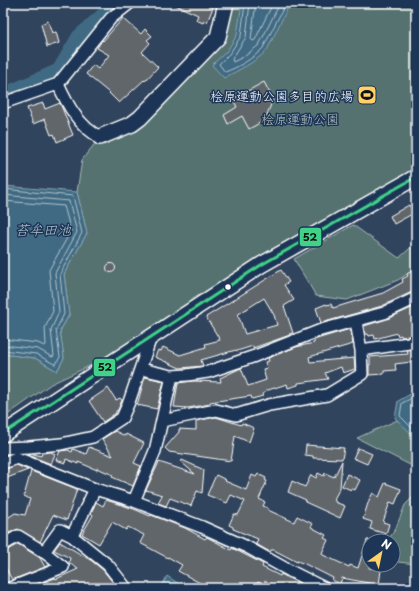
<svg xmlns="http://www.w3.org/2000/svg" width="419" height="591" font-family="'Playpen Sans','Klee One',sans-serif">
<rect width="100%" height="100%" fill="#31445d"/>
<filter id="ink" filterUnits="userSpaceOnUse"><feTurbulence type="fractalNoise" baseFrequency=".025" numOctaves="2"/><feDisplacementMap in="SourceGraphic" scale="8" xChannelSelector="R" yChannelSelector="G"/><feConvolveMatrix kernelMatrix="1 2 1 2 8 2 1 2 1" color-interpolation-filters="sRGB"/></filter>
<g filter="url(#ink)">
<path fill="#547270" stroke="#aab8b8" d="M226 3H416V182L151 337 51 384 3 418V354L35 358 57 371 64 358 60 331 69 315 64 274 87 233 77 192 82 160 100 137 132 124 218 37Z
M353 225 399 258 416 243V268L398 280 347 300 316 296 294 259Z
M402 418 416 430V479L412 466 357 438Z
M416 494V564L398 562 393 554V541H391L390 537 395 530 405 505Z"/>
<path fill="#3f6b83" stroke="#8ca6b5" d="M242 3H290L267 50C255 63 238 70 224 78L212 65 227 51 237 35Z
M3 186 77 192 87 233 64 274 69 315 60 331 64 358 57 371 35 358 3 354Z
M416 391V438L395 418 398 401Z
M167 576 185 588H161Z"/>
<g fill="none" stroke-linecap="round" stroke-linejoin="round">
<path stroke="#b2c4cd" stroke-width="1" d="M245 3 241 36 230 53 219 64 225 72C237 68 254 58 263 48L286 3
M250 3 246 37 232 59 233 62 245 56 259 45 280 3
M256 3 251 39 253 41 255 40 273 3
M3 189 73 196 82 233 60 274 64 314 56 330 60 357 56 364H54L36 354 3 350
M3 195 69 201 77 232 55 273 59 312 51 330 54 356 52 357 38 349 3 345
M3 201 64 206 71 231 49 270 53 311 45 328 46 345 44 346 38 343 3 339
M416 396 402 403 400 416 416 432"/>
<path stroke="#3f6b83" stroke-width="18" d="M3 97 60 72 80 38 119 3"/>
</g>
<path fill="#60666b" stroke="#fff" fill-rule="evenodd" d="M171 3H215L207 22 204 21 203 23 196 20 198 15Z
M123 18 141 34 145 29 152 36 147 40 150 43 142 52 158 67 145 81 144 80 119 103 108 92 86 74 93 65 98 69 109 55 97 48 102 40 103 41Z
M48 21 52 33 56 32 59 43 47 47 41 24Z
M264 82 273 99 265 120 249 129 242 116 228 124 224 115 237 107 233 99Z
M43 103 45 109 60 103 73 135 57 142 54 134 51 135 45 119 33 124 27 108Z
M409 205 414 213 394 224 390 216Z
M106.5 268a4.5 4.5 0 1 1 9 0a4.5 4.5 0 1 1-9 0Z
M416 269V291L413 287H412L414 291 382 306 321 323 316 308 326 304V305L331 304 333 308 383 293 403 282 402 279 408 276 407 274Z
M281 270 289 282 284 285 294 300 284 306 293 333 289 334 290 335 253 348V346L237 351 236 350 201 360 203 366 180 368 155 357 158 350 161 351 163 347 180 355 206 347 205 344 220 340 206 317ZM264 298 274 315 277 325 245 334 240 320 237 315Z
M416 306V319L414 320 416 326V330L413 331 415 335 402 337 401 335 398 336 397 333 375 339 374 335 369 336 368 334H365L364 326 387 319Z
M350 329 353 344 309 357 310 362 354 358 355 369 343 373 341 367 325 373 328 379 298 383V385L288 388 287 384 265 391 266 392 262 394 263 396 252 399 251 396 210 402V404L188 408 174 407 178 383 193 381 221 382 220 378 241 368 248 386 266 380 263 369 267 368 265 362 269 361 268 358 296 347 314 343V340L320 338Z
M416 349V372L411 362 395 364 396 370 384 371V374L369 375V365H370V357L408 354 407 350Z
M145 377 164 381 157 409 137 405Z
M108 388 116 400 120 398 122 400 118 410 116 411V413L103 422 89 401Z
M216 417 241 425 242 423 254 428 249 442 235 436 231 461 169 452 165 448 179 432V429L196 430V421Z
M115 431 125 436 126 434 144 443 134 463 141 466 133 486 112 477 113 475 97 468V470L78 462V464L66 459 65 463 56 460 60 451 68 450 72 452 73 449 86 454 89 447 113 456 102 439Z
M306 445 344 448 342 459 313 458V456L305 455Z
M358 448 372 454 367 464 353 458Z
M51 452 55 454 51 464 28 455 34 454 41 456 42 453Z
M182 460 204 470 202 493 197 491 191 506 170 498 166 506 158 503 162 495 146 490 159 462 195 474 181 462Z
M342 461 340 488 334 499 335 500V502L345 506 340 518 305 502 306 500 288 492 292 481 305 487 311 475 316 478 318 473 324 476 325 473 334 477Z
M17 465 28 470 7 478 5 475 3 476V470Z
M31 471 77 489 67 520 53 515 40 542 18 529 9 533 3 523V521L15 513 25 515 30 499 24 496Z
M258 474 266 478 265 480 267 481 259 499 265 502 263 506 268 508V510L294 522 297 516 313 524 311 527 326 535 324 538 328 540 322 553 323 555 349 567 350 565 358 568 367 540H369V568L381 570 379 585 342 578 340 584 332 580 333 578 305 564 297 561V562L274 550H271L270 552 256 544 258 539 233 529V527L229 525 234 514 238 515 245 501 231 495 227 503 207 495 216 475 226 480 225 481 246 490 252 475 256 477Z
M347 474 360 480 355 490 351 488V490L342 486Z
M385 483 401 489 395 504 390 502 383 522 389 524 386 534 370 529 372 522 363 519 369 500 373 493 379 497Z
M106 500 134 509 150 516 151 515 185 528 205 539 207 537 231 550 232 548 263 564 262 567 280 576 281 574 308 588H278L265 581 263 585 258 582 255 588H209L178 571 182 565 168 557V558L140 543 144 535 128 527 126 530 112 522 99 544 82 534 93 515 91 513 96 502 103 506Z
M60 542 92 561 103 570 115 585 113 588H29L55 578 56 579 78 569 69 563 70 558 54 550Z
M18 544 40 558 45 567 48 566 12 580 3 563V552Z"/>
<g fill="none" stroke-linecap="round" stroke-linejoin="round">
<g stroke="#fff" stroke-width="14">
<path id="street" d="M58 84C67 104 79 127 100 137
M3 103 58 84 111 18 130 3
M361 350 416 342
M141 369 172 376 187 375 208 372 255 356 321 330 384 313 416 298
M162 421 216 410 236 415 269 405 327 395 362 374 361 350 356 322
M3 448 29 447 61 444 93 437 122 418 129 402 151 337
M3 463 17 458 95 489 134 501 202 527 247 547 290 571 324 588
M95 489 72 536 108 565 126 588
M134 501 155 451 172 376
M3 545 18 536 44 552 60 530 72 536
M10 588 63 567 44 552"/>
</g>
<g stroke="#fff" stroke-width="18">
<path id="secondary" d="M100 137 132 124 140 118 218 37 226 3
M3 434 261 265 416 177"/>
</g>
<use href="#street" stroke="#1d3557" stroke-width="11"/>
<use href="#secondary" stroke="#1d3557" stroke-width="15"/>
<g stroke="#1d3557" stroke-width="6">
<path id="bus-1" d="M3 434 261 265 416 177"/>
</g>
<use href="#bus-1" stroke="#40d288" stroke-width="3"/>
</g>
</g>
<defs>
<g id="stadium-square" transform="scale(1)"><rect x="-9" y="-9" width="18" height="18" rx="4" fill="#ffd166" stroke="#1d3557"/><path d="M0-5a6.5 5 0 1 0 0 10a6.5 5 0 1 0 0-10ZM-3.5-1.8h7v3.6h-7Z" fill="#111"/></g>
</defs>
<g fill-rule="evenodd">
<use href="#stadium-square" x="367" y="95"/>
</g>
<circle fill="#fff" stroke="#1d3557" stroke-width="1.5" cx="228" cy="287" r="3.5"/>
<g text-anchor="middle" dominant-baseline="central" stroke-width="3" stroke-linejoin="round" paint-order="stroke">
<g font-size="13" fill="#fff" stroke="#1d3557" text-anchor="end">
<text x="353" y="95">桧原運動公園多目的広場</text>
</g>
<g font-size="13" fill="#b2c0bf" stroke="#1d3557">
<text x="300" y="118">桧原運動公園</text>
</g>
<g font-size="14" font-style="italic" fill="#b2c4cd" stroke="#1d3557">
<text x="43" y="229">苔牟田池</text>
</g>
</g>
<g stroke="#1d3557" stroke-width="1.5">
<rect x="299" y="227" width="23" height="20" rx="4" fill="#40d288"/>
<rect x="93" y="358" width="23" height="19" rx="4" fill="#40d288"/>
</g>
<g font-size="11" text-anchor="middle" font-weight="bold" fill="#111">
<text x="310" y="241">52</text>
<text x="105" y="371">52</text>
</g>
<rect width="419" height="591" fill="none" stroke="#1d3557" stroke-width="16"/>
<rect x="8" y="8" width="403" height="575" fill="none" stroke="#fff" stroke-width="1.5" filter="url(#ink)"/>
<g transform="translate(381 553) rotate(33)"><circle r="19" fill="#1d3557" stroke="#77869a"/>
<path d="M0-3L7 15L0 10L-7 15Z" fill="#ffd166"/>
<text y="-6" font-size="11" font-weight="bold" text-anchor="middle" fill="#ffffff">N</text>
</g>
</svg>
